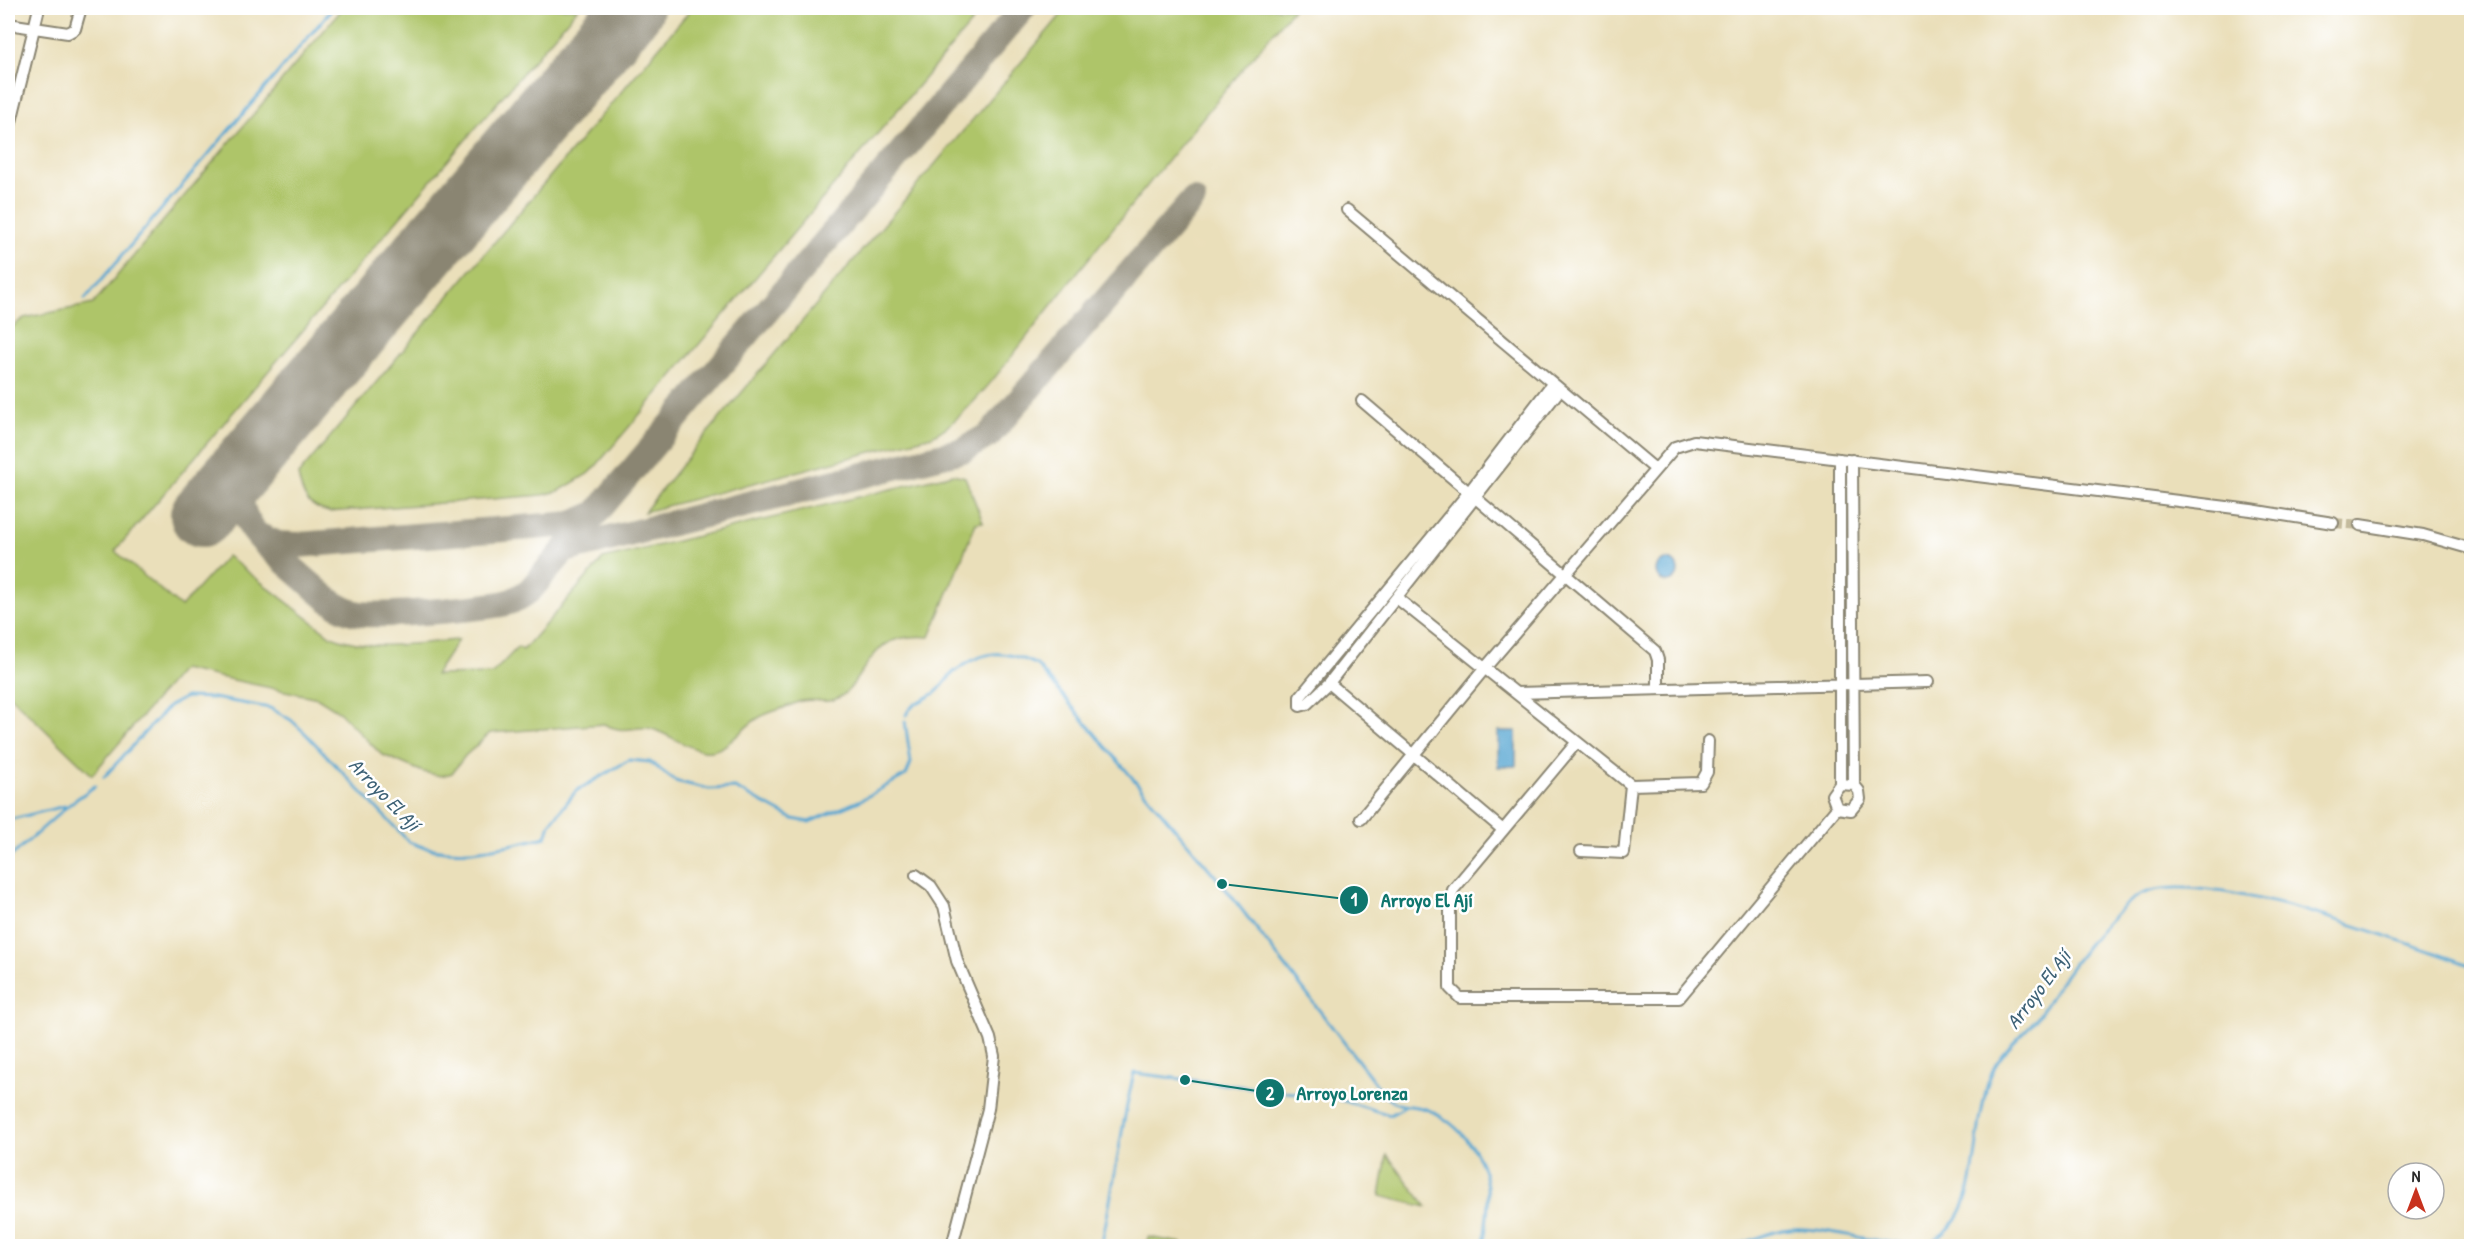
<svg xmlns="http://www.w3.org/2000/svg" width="2479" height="1254" font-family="'Patrick Hand',sans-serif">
<rect width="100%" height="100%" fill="#fff"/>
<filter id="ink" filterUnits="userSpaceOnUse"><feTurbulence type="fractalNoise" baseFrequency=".0167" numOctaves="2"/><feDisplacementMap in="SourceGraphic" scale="12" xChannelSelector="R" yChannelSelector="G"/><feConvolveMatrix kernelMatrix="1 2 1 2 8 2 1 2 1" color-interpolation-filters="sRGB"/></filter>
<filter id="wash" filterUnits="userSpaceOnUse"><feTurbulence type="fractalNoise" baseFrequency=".008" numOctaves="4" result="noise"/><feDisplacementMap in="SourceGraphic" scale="24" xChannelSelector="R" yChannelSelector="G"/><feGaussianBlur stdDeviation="1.35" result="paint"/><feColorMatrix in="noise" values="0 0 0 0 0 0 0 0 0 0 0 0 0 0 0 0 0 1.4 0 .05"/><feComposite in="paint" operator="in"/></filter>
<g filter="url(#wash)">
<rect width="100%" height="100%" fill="#eadfba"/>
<path fill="#aec569" stroke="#6c784a" stroke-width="1.5" d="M343 8H578L115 551 181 607 227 556 331 636C371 652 417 643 458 640L435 675 492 674 518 647 523 650 603 559 953 474 965 477 983 522 976 523 930 637C888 634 879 646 857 678 852 686 847 694 838 698 825 706 811 696 798 702 786 708 771 711 760 717 742 726 726 755 703 751 686 748 669 734 652 729 635 724 627 736 604 724L490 733 465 756 452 773 441 776 423 772 381 754 337 710 318 698 182 669 92 775 8 694V330L24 318 93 304Z
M692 8H984L591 472 559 491 543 495 329 512C307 507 302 496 298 475Z
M1067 8H1294C1212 105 1132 204 1053 303 1024 339 970 418 932 436L644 512 699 443Z
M1387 1155 1427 1207 1380 1196Z
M1148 1237 1182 1243 1181 1246H1146Z"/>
<path fill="#56a6d1" stroke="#40687e" stroke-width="1.5" d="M1656 571a11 11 0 1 1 22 0a11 11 0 1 1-22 0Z
M1498 731H1516V766L1498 767Z"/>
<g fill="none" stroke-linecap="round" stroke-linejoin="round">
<path stroke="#56a6d1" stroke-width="3" d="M85 299 333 8
M906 715C911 703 925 700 935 693 943 687 947 678 954 672 984 649 1005 649 1037 665L1222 884 1386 1097C1401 1110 1417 1103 1433 1112 1467 1130 1488 1162 1488 1201 1488 1216 1484 1231 1485 1246
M104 777 169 706 186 697 213 698 270 708 291 720 305 733 409 842C453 861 501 847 546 837L550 824 576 791 629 760 650 762 675 781 709 789 735 788 793 819 809 822 859 801 906 775 911 763 905 721
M8 820 65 806
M8 859 71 803 95 786
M1101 1246C1114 1189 1120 1131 1134 1073L1335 1098 1390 1115 1403 1108
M1735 1246C1752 1240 1770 1231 1790 1229 1827 1225 1906 1254 1933 1240 1978 1218 1973 1150 1982 1110 1985 1093 1989 1073 1999 1060 2012 1041 2031 1029 2043 1009 2062 978 2108 912 2140 895 2199 864 2407 943 2472 966"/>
<path stroke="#8a8572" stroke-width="26" d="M253 455C221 514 258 538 300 575 317 589 333 608 356 613 374 618 484 608 506 603 515 601 522 596 530 590L598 511 1023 8
M262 537 278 544 298 545 572 524 593 515
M565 550 963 450 989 435 1193 200"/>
<path stroke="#8a8572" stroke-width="64" d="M202 515 632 8"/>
</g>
</g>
<g filter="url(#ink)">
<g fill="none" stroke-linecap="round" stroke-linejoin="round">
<path stroke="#c4bb9d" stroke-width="10" stroke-dasharray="10 5" stroke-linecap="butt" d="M2333 523 2360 525"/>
<g stroke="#8a8572" stroke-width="14">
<path id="minor" d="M8 24 68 33 75 29 81 8
M8 134 39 8
M1347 210 1655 469
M1552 384 1469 492 1300 697V706L1307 704 1329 683 1559 391
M1362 401 1655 651 1658 660V688
M1840 459V784L1832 795 1837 808 1851 810 1860 799 1859 791 1854 785 1840 784
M1852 460 1854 785
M2360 525 2423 535 2472 549
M1398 599 1631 785 1701 783 1707 772 1708 741
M1329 683 1503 830
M1516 693 1928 682
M1577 742 1453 890 1450 902V988L1460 998H1679L1837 808
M1361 819 1485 668 1675 447 1694 441 2251 510 2333 523
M1581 851 1624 853 1631 785
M916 875 931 886 944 906 957 961 990 1038 994 1056 988 1109 952 1246"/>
</g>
<use href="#minor" stroke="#fff" stroke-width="10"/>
</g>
</g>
<g text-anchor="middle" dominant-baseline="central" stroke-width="5" stroke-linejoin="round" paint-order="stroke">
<g font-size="20" font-style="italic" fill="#3e6276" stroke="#fff">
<text transform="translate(385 794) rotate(46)">Arroyo El Ají</text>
<text transform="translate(2038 989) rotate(-53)">Arroyo El Ají</text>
</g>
</g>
<path fill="none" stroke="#0f766e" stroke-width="2" d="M1222 884L1354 900M1185 1080L1270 1093"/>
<g fill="#0f766e" stroke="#fff" stroke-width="2">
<circle cx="1222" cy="884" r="6"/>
<circle cx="1185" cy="1080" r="6"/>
<circle cx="1354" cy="900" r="15"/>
<circle cx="1270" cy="1093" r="15"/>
</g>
<g font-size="18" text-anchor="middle" font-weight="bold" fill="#fff">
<text x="1354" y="906">1</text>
<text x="1270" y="1100">2</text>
</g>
<g font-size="20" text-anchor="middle" font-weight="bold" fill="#0f766e" stroke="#fff" stroke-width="5" stroke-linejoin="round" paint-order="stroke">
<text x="1427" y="907">Arroyo El Ají</text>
<text x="1352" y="1100">Arroyo Lorenza</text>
</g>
<rect width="2479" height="1254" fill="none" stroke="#fff" stroke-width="30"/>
<g transform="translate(2416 1191)"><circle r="28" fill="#ffffff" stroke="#aaaaaa" stroke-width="1.5"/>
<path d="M0-4.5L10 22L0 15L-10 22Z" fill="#c8321e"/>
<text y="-9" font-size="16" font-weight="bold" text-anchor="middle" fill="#2b2b2b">N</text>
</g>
</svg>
